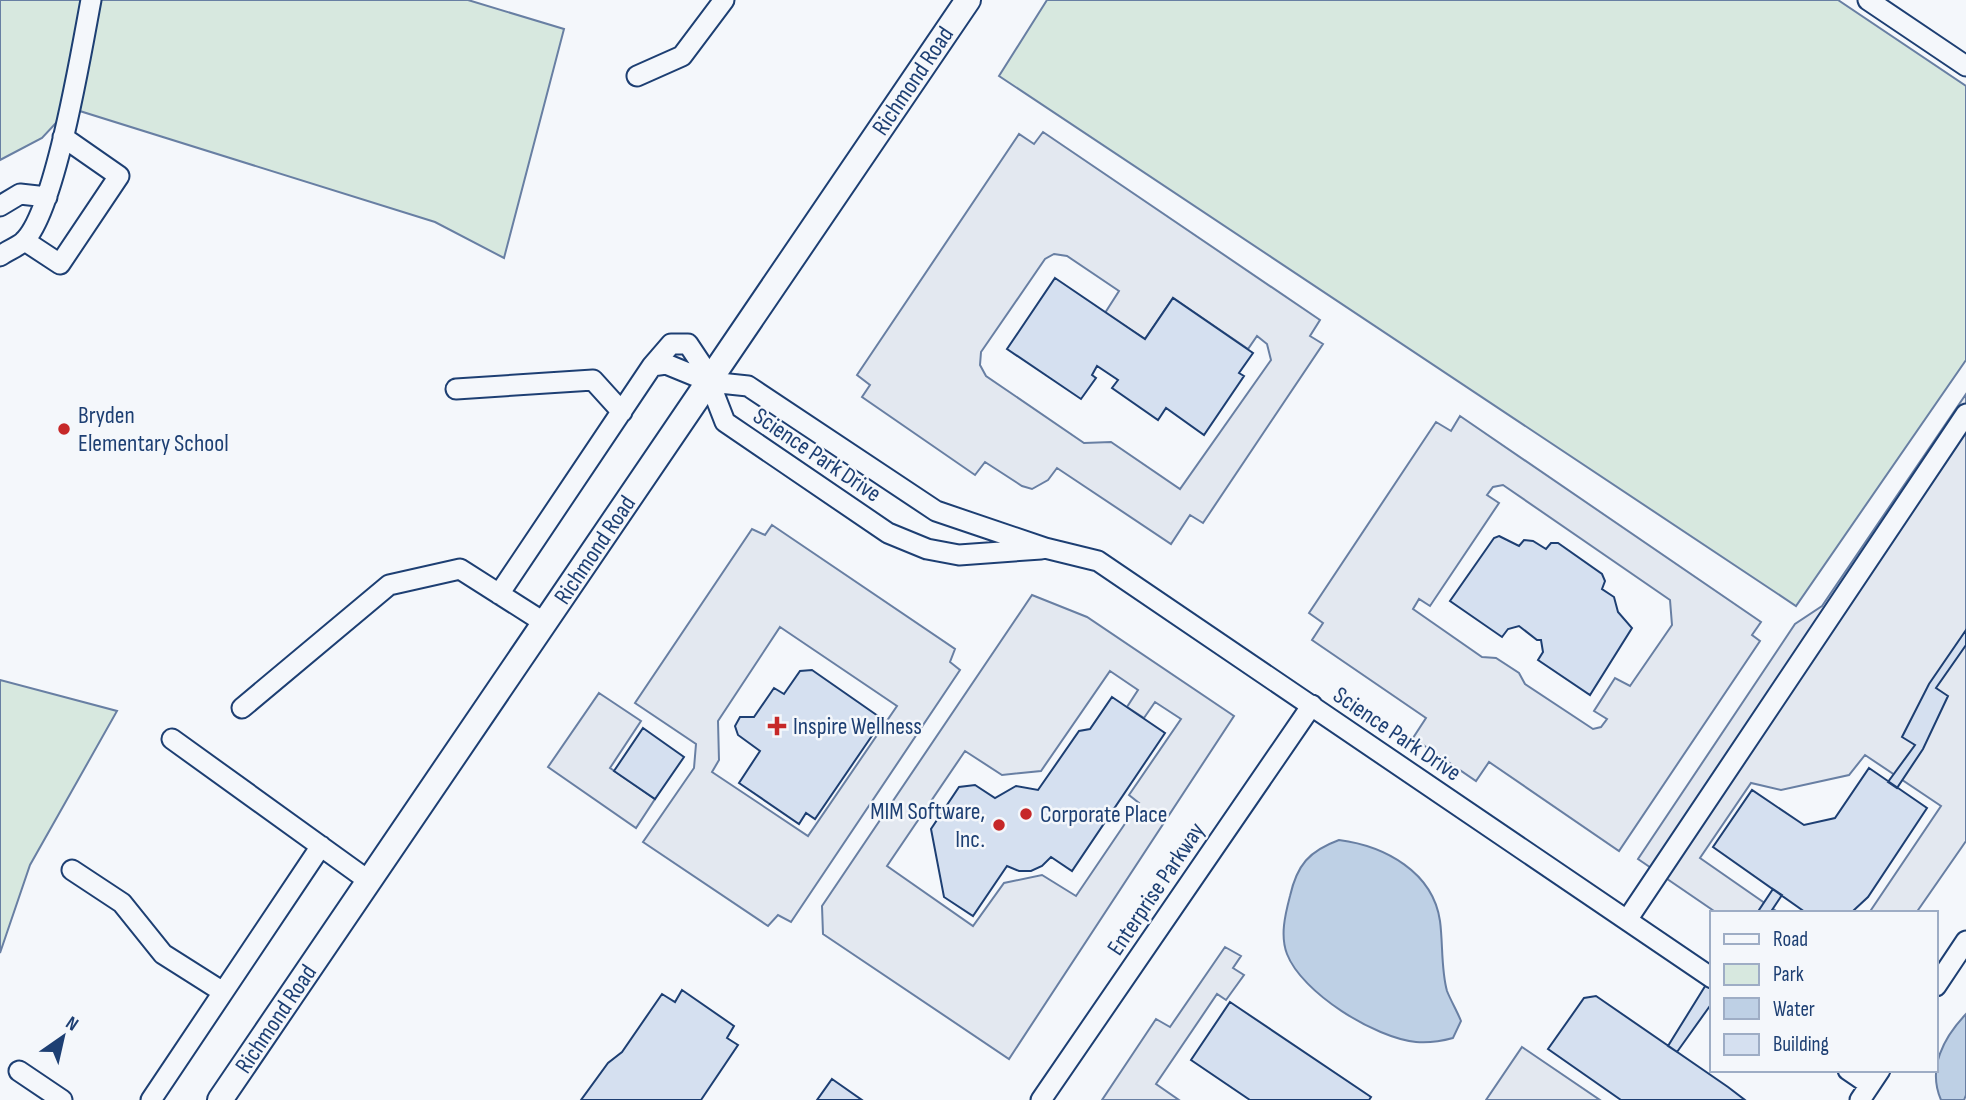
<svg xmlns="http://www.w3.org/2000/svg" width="1966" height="1100" font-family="'Sofia Sans Condensed',sans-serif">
<rect width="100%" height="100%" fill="#f4f7fb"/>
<path fill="#d7e8df" stroke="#687fa3" stroke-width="2" d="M0 0H468L564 29 504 258 435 222 70 108 42 138 0 160Z
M1047 0H1838L1966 86V360L1796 606 999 76Z
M0 680 117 711 30 865 0 953Z"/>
<path fill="#e3e8f0" stroke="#687fa3" stroke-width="2" fill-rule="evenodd" d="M1043 132 1320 320 1310 336 1323 344 1203 523 1190 515 1171 544 1057 468 1048 480 1032 489 1022 486 985 462 975 475 862 397 870 385 857 375 1019 134 1034 144ZM1054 254 1067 256 1119 291 1105 313 1145 339 1173 298 1248 349 1257 336 1267 344 1271 360 1180 489 1111 442 1084 443 986 376 980 365 981 352 1045 259Z
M1966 394V841L1916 913H1869L1941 806 1865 755 1849 775 1781 790 1751 783 1700 858 1779 913H1717L1638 859 1795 624 1822 606Z
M1460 416 1761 622 1752 635 1760 641 1619 851 1489 762 1476 781 1413 738 1426 718 1312 640 1323 623 1309 613 1436 422 1451 431ZM1503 485 1670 600 1672 625 1630 686 1615 678 1594 711 1607 719 1601 727 1593 729 1525 684 1519 673 1496 658 1482 657 1413 609 1419 599 1430 606 1499 503 1487 495 1493 487Z
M772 525 955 649 950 662 960 670 791 922 778 915 768 926 643 842 694 768 696 744 635 703 752 529 765 535ZM780 627 897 706 808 836 712 772 719 760 718 721Z
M1032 595 1087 617 1234 716 1009 1059 823 934 822 906ZM1110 671 1138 690 1127 707 1144 718 1155 702 1181 719 1129 795 1139 803 1076 896 1042 875 1004 883 973 926 887 866 965 751 1002 775 1041 771Z
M599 693 641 721 610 768 655 799 636 828 548 767Z
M1225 947 1241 956 1233 968 1244 975 1226 1000 1217 994 1156 1084 1179 1100H1102L1156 1019 1170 1027Z
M1522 1047 1600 1100H1486Z"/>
<path fill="#bed0e5" stroke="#687fa3" stroke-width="2" d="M1339 840C1385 846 1433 872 1440 921 1443 943 1441 970 1447 991 1451 1001 1457 1011 1461 1021L1453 1038C1442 1041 1428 1043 1416 1042 1375 1038 1302 993 1287 954 1280 936 1285 915 1290 896 1297 865 1309 851 1339 840Z
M1966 1014V1095L1964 1100H1941C1927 1068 1944 1037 1966 1014Z"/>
<path fill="#d5e0f0" stroke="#1d3f73" stroke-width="2" d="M1055 278 1145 339 1173 298 1253 353 1239 373 1244 376 1204 435 1166 408 1158 420 1112 388 1118 380 1097 366 1092 375 1096 378 1081 399 1007 349Z
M1499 536 1519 546 1524 540 1533 541 1546 549 1551 543H1558L1602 574 1605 581 1602 589 1614 597 1618 612 1632 628 1590 695 1538 660 1543 652 1541 640H1537L1519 626 1508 629 1502 637 1450 601 1494 538Z
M1966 630V645L1936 688 1948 696 1923 749 1897 788 1888 782 1915 745 1902 737 1929 684Z
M812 670 878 716V727L815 819 806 813 799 824 739 783 760 751 738 735 735 726 740 717H754L774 688 784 694 800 671Z
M1112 697 1165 733 1072 871 1051 857 1042 866 1031 871H1019L1007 866 973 916 944 897 931 829 959 787 975 785 995 798 1016 786 1038 790 1079 731 1090 729Z
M643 728 684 757 655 799 614 771Z
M1869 768 1927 808 1868 897 1853 911 1805 912 1713 847 1752 790 1804 825 1835 818Z
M1773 889 1782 895 1770 913H1757Z
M1712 975V1003L1677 1052 1668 1046Z
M682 990 734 1026 727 1038 738 1045 701 1100H581L608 1063 622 1052 662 994 675 1002Z
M1596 996 1728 1087 1745 1100H1621L1548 1049 1584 998Z
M1230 1002 1371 1097 1369 1100H1250L1191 1060Z
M832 1079 862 1100H817Z"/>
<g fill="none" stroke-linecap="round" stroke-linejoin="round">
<g stroke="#1d3f73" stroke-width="23">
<path id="minor" d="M1868 0 1966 66
M637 76 682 56 724 0
M0 206 20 194 47 197
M25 241 60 264 119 176 63 137
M0 256C7 251 17 247 23 242 55 214 82 47 91 0
M652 366 666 364 710 382 748 386 936 511 1045 548 1098 561 1712 978
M456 389 593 380 622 412
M499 594 652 366 671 344H688L704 368 725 422 888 533 927 549 959 555 1041 549
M242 708 389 585 460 569 545 623
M172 739 369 881
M72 870 122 903 163 954 223 992
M1627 920 1966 414
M1936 986 1966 941
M1848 1070 1870 1085
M19 1071 62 1100
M151 1100 321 846
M1041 1100 1312 705
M1860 1100 1880 1070"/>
</g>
<g stroke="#1d3f73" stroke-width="28">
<path id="major" d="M220 1100 968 0"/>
</g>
<use href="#minor" stroke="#f4f7fb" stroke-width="19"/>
<use href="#major" stroke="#f4f7fb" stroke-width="24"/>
</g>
<g fill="#c62828" stroke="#f4f7fb" stroke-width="2.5">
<circle cx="64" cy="429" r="7"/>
<path d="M773.5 715.5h7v7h7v7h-7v7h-7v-7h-7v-7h7z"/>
<circle cx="1026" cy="814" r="7"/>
<circle cx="999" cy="825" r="7"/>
</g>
<g text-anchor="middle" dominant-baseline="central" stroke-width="5" stroke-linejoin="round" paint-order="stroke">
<g font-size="24" fill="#1d3f73" stroke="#f4f7fb">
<text transform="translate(913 81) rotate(-56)">Richmond Road</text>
<text transform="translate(817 455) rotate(34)">Science Park Drive</text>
<text transform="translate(595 550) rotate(-56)">Richmond Road</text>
<text transform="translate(1397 734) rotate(34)">Science Park Drive</text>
<text transform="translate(1156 889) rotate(-56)">Enterprise Parkway</text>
<text transform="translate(276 1019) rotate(-56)">Richmond Road</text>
</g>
<g font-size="24" fill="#1d3f73" stroke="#f4f7fb" text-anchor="start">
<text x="78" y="415">Bryden<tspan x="78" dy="28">Elementary School</tspan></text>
<text x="793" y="726">Inspire Wellness</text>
<text x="985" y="811" text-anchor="end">MIM Software,<tspan x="985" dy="28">Inc.</tspan></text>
<text x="1040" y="814">Corporate Place</text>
</g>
</g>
<rect x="1710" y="911" width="228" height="161" fill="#f4f7fb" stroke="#9eadc5" stroke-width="2"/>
<rect x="1724" y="934" width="35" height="10" fill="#f4f7fb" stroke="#9eadc5" stroke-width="2"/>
<text x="1773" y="946" font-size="21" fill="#1d3f73">Road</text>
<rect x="1724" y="964" width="35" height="21" fill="#d7e8df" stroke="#9eadc5" stroke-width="2"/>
<text x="1773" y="981" font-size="21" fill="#1d3f73">Park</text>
<rect x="1724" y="998" width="35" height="21" fill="#bed0e5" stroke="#9eadc5" stroke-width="2"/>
<text x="1773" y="1016" font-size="21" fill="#1d3f73">Water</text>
<rect x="1724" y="1034" width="35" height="21" fill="#d5e0f0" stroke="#9eadc5" stroke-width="2"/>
<text x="1773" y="1051" font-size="21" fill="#1d3f73">Building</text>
<g transform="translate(63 1037) rotate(34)" stroke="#f4f7fb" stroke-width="5" paint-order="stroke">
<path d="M0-5L12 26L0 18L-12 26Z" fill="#1d3f73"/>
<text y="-10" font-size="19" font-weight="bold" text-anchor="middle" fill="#1d3f73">N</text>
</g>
</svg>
